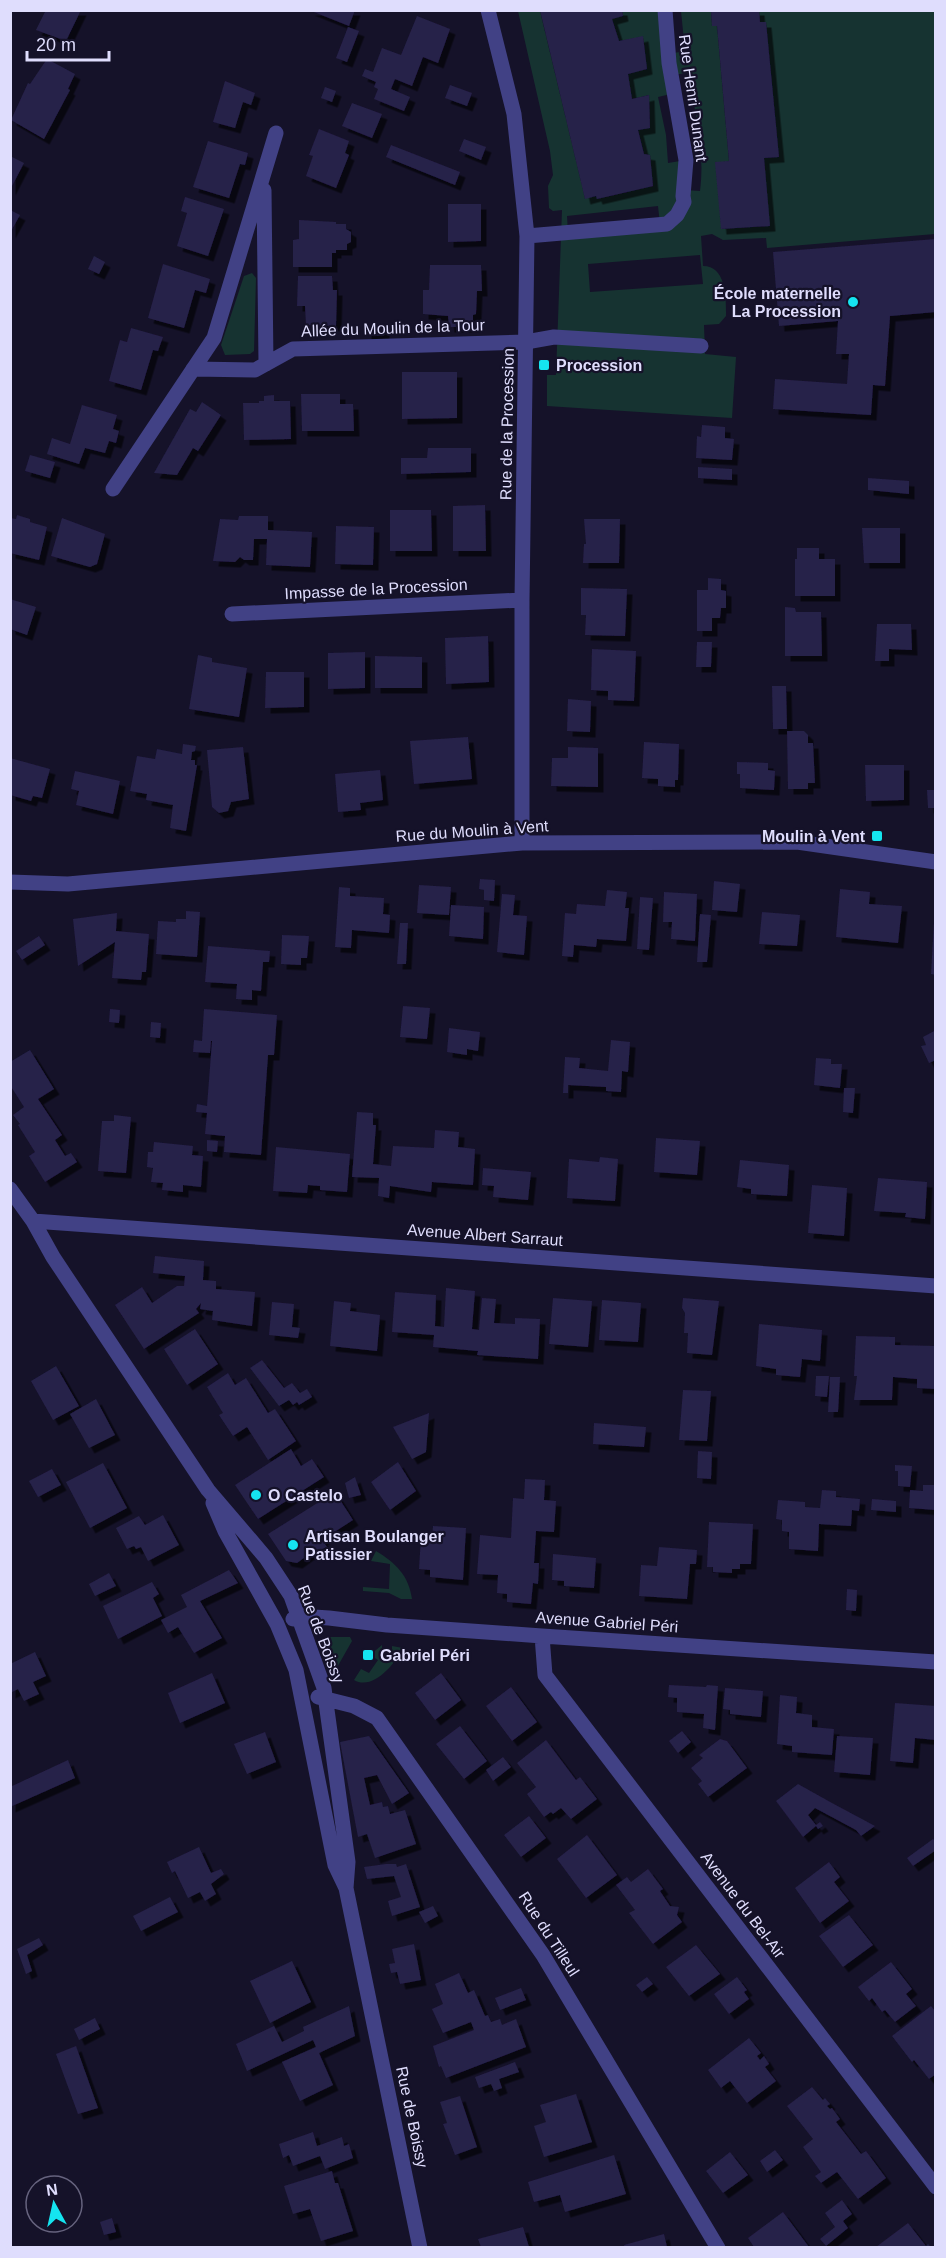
<svg xmlns="http://www.w3.org/2000/svg" width="946" height="2258" font-family="Helvetica,sans-serif">
<defs>
<filter id="shadow"><feDropShadow dx="5.5" dy="5.5" stdDeviation="0" flood-color="#0009"/></filter>
</defs>
<rect width="100%" height="100%" fill="#151229"/>
<path fill="#163331" fill-rule="evenodd" d="M518 11H540L585 198 596 196 598 199 653 186 650 155 644 154 638 130 650 127 649 95 632 99 628 74 647 69 643 37 619 41 612 19 623 16 622 11H665L668 54 685 51 681 11H711L712 26H717L729 161 721 229 769 226 764 158 779 157 766 22H760L759 11H935V234L767 248 766 238 723 240 712 234 701 236 703 266C727 266 726 300 726 316L719 324 704 325 705 354 736 357 732 418 547 406V375H556L562 210 553 211 549 208 548 186 553 175 550 151ZM687 73C696 112 705 152 700 191L684 190 686 160 668 163 666 135 658 97 675 93 672 75ZM658 206 660 224 568 233 567 216ZM700 255 703 284 590 292 588 264Z
M252 273 256 278 254 351 250 354 225 355 221 345 244 276Z
M376 1551C396 1563 409 1576 412 1599H401L389 1593 363 1591V1587L389 1589 390 1564 371 1561Z
M327 1637H350L352 1641 335 1671 332 1670 323 1641V1638Z
M382 1645V1656H392V1646L403 1648C395 1664 373 1691 354 1680L361 1669 369 1673 378 1660 370 1655Z"/>
<path fill="#262049" filter="url(#shadow)" d="M46 10H81L66 41 36 30Z
M309 10H355L349 26Z
M540 10H622L623 16 612 19 619 41 643 36 647 69 628 74 632 99 649 95 650 128 638 130 644 154 650 155 653 186 597 199 596 196 585 199Z
M711 10H759L760 22H766L779 157 764 158 770 226 721 229 715 162 729 161 717 26H712Z
M417 16 450 29 438 63 423 57 412 86 395 79 391 89 410 97 404 111 374 99 378 89 374 87 376 82 362 76 365 69 373 72 382 48 401 55Z
M348 27 359 31 347 62 336 58Z
M47 59 75 74 68 89 70 90 44 139 11 120 28 83 30 84Z
M225 81 255 93 251 105 243 102 235 128 213 122Z
M450 85 472 93 467 106 445 98Z
M325 87 336 91 332 102 321 98Z
M352 103 382 114 372 138 342 126Z
M319 129 349 141 345 153 349 155 336 188 306 176 313 156 309 155Z
M464 139 486 147 481 160 459 151Z
M208 141 248 153 245 165 240 164 229 198 193 187Z
M391 145 460 172 455 185 386 157Z
M10 156 24 163 10 190Z
M185 197 224 209 208 256 177 246 187 213 181 211Z
M448 204H481V241L448 242Z
M10 210 20 215 10 233Z
M299 220 336 222V224H346V229L351 232V242L347 244V250H336V253H332V267H293V240L299 239Z
M936 239V312L890 316 885 386 873 385 871 415 773 409 775 379 847 384 849 354H836L838 321 779 326 773 252Z
M94 256 105 262 99 274 88 269Z
M163 264 210 279 206 293 195 290 184 328 148 318Z
M430 265H481L482 291H477L476 314 473 315V327H449L448 316 423 314V290H429Z
M298 276H332L333 290H337L336 326 306 325 305 306H297Z
M384 327V336L366 335V328Z
M131 328 163 337 158 351 153 350 141 390 109 381 120 340 127 342Z
M402 372H457V418L402 419Z
M301 394H340V404H353L354 431H302Z
M274 395V401H290L291 439 244 440 243 403H259V401H264V396Z
M202 402 221 415 198 451 193 448 177 475 154 473 190 409 196 412Z
M82 405 117 415 113 429 119 431 116 443 109 441 105 453 85 448 79 464 47 454 52 438 70 444Z
M702 425 725 427V438L734 439 732 460 696 458 697 436 701 437Z
M428 448H471V472L401 474V458H427Z
M30 455 55 462 50 478 25 471Z
M698 467 732 469V480L698 478Z
M868 478 909 481V494L868 490Z
M485 505 486 551H453V506Z
M390 510H431L432 551H390Z
M17 515 30 519V522L47 527 39 560 10 553V518L16 519Z
M239 516H268V530L312 532 310 567 266 565 267 539H254L253 560H244L240 557 235 562 213 561 220 519 238 520Z
M62 518 105 534 97 564 90 567 51 556Z
M584 519H620L619 563H583L584 544H586Z
M336 526 374 527 373 565 335 564Z
M862 528H900V563H864Z
M797 548H819V559H835V596H795V559H797Z
M708 578 721 579V590L726 591V608H721L720 618H712V631H697V590H708Z
M581 588 627 589 625 636 585 635 586 615H581Z
M10 599 36 607 27 635 10 629Z
M785 607 795 608 796 612H821L822 656H785Z
M877 624H911L912 650 889 649V661H875Z
M488 636 489 682 446 684 445 638Z
M697 642H712L711 667H696Z
M592 649 636 651 634 701 608 700V691L591 690Z
M365 652V688L328 689V653Z
M198 655 212 658V662L247 668 239 717 189 709Z
M375 656 422 657V688H375Z
M266 672H304V707L265 708Z
M772 686H786L787 729H773Z
M568 699 591 701 590 732 567 731Z
M787 731H804L808 735V743H813L815 783H808V789H788Z
M468 737 472 779 414 784 410 741Z
M644 742 679 744 678 780H675V787L658 786V779L642 778Z
M183 744 196 746 195 751 192 752 191 760H195V765H197L186 831 170 828 173 805 146 800 147 794 130 791 137 756 155 759 157 749 182 754Z
M243 747 249 799 231 802 228 811 219 813 212 807 207 750Z
M568 747 598 748V787L551 786 552 758H568Z
M10 758 50 769 42 798 33 796 31 801 10 795Z
M737 762 768 763V770L775 771 774 790 740 788V774H737Z
M865 765H904V800L866 801Z
M380 770 383 800 360 803 361 810 338 812 335 774Z
M75 771 120 781 113 814 76 805 79 791 71 789Z
M927 790H936V808H928Z
M480 879 495 880 494 901 484 900V890L479 889Z
M714 881 740 884 737 912 712 910Z
M419 885 451 887 449 915 417 913Z
M339 887 350 888V896L384 898 383 914 390 915 389 933 352 930 351 948 335 947Z
M840 889 870 892 869 904 902 906 898 943 836 937Z
M607 890 627 892 625 908H629L626 941 597 939 596 947 574 945 573 957 562 956 565 913 576 914 577 904 605 906Z
M664 892 697 894 695 941 671 939 672 922H663Z
M502 894 515 895 513 915 527 916 524 955 497 952Z
M640 897 653 898 649 950 637 949Z
M451 905 484 907 483 939 449 936Z
M186 911 200 912 197 957 156 954 158 921 176 922V919H186Z
M762 912 800 915 797 946 759 944Z
M117 913 116 931 149 934 146 972H142L141 980 112 978 115 942 78 966 73 919Z
M700 914 711 915 707 962H697Z
M934 922H936V975L931 974Z
M400 923H408L406 964H397Z
M282 935 309 936 307 958H301V965L281 964Z
M39 936 45 945 22 960 16 951Z
M208 946 270 951 269 962H263L261 991 252 990V1000L236 999 237 984 205 982Z
M403 1006 430 1008 427 1039 400 1037Z
M110 1009 120 1010 119 1023 109 1022Z
M204 1009 277 1015 274 1055H268L261 1155 224 1152 225 1136 205 1134 207 1113 196 1112 197 1104 207 1106 212 1041H211L210 1053 193 1052 194 1040 202 1041Z
M151 1022 161 1023 160 1038 150 1037Z
M449 1028 480 1032 478 1051 467 1049V1055L447 1052Z
M936 1030V1060L929 1063 921 1046 926 1045 923 1037Z
M611 1040 630 1042 628 1072 622 1071 621 1092 606 1091V1087L568 1085V1093H563L565 1057 580 1058 579 1068 608 1071Z
M30 1050 54 1089 38 1099 62 1135 55 1140 65 1156 71 1153 77 1162 45 1182 29 1156 35 1152 18 1125 20 1124 13 1115 24 1107 10 1085V1062Z
M816 1058 831 1059V1064H842L840 1088 814 1085Z
M844 1088H855L853 1113 843 1112Z
M357 1112 373 1113V1125H376L373 1164 391 1166 393 1146 434 1148 435 1130 459 1132 458 1147 475 1149 473 1185 432 1182 431 1192 390 1186 389 1198 378 1196 379 1178 352 1177Z
M114 1115 131 1117 126 1173 98 1171 102 1121H114Z
M656 1138 700 1141 697 1175 654 1172Z
M207 1140 218 1141 217 1152 207 1151Z
M154 1142 193 1146 192 1155 203 1156 201 1187 183 1185V1192L162 1190 163 1183 151 1182 153 1168 147 1167 148 1152H153Z
M276 1147 350 1154 347 1192 320 1190V1186L308 1185 307 1193 273 1191Z
M600 1157 618 1159 615 1201 567 1198 569 1159 599 1162Z
M740 1160 789 1165 787 1196 751 1194V1189L737 1187Z
M483 1168 531 1172 528 1200 493 1197 494 1186 482 1185Z
M878 1178 927 1182 925 1219 905 1217 906 1213 874 1211Z
M812 1185 847 1188 844 1236 808 1233Z
M155 1256 204 1261 203 1280 216 1281V1289L255 1292 252 1326 212 1320 213 1311 200 1309 201 1303 196 1309 199 1313 144 1349 115 1305 142 1287 152 1303 177 1286H184L185 1276 153 1273Z
M446 1288 475 1291 472 1329 479 1330 482 1298 496 1299 494 1323 515 1324V1318L540 1319 538 1359 477 1355 478 1351 433 1347 434 1335 392 1332 395 1292 436 1295 435 1326 444 1327Z
M553 1298 592 1301 588 1347 549 1344Z
M683 1298 719 1301 712 1355 687 1353 688 1333H684L685 1313 682 1308Z
M602 1300 641 1303 638 1342 599 1340Z
M334 1301 351 1303 350 1311 380 1315 377 1351 330 1346Z
M272 1302 294 1304 292 1327 300 1328 298 1338 269 1335Z
M759 1324 822 1330 820 1361 802 1359 800 1377 776 1375V1369L756 1366Z
M195 1329 218 1364 187 1385 164 1349Z
M856 1336 895 1337V1345L936 1346V1389L917 1388V1379L893 1377 892 1400H854L857 1376H854Z
M262 1360 284 1388 292 1383 300 1393 307 1389 312 1397 299 1405 297 1402 293 1405 289 1400 279 1406 250 1368Z
M56 1366 79 1406 53 1420 31 1381Z
M228 1373 235 1385 246 1378 268 1413 275 1409 296 1441 268 1460 247 1427 233 1436 219 1415 223 1413 207 1387Z
M816 1376H829L827 1397 815 1396Z
M830 1377H840L838 1412H828Z
M683 1390 711 1391 707 1441 679 1440Z
M96 1399 115 1435 89 1448 70 1414Z
M429 1413 426 1452 412 1459 393 1427Z
M594 1423 646 1427 644 1447 593 1444Z
M291 1449 301 1466 312 1459 324 1477 258 1519 235 1485Z
M698 1451 712 1452 711 1479 697 1478Z
M398 1462 416 1491 390 1510 371 1482Z
M103 1463 127 1508 90 1528 66 1482Z
M895 1465 912 1466 910 1487 898 1486V1471H895Z
M52 1469 61 1485 38 1497 29 1481Z
M355 1477 361 1495 349 1498 345 1483Z
M525 1479 545 1480 544 1500 556 1501 554 1532 536 1531 534 1563H539L538 1584 533 1583 531 1604 507 1602V1594L497 1593 498 1575 477 1574 480 1535 511 1538 513 1498 524 1499Z
M923 1485H936V1510L909 1508 910 1490 923 1491Z
M822 1490 836 1491V1497L860 1499 859 1511 852 1510 851 1526 819 1524 818 1551 789 1549V1532L782 1531V1520L776 1519 778 1500 805 1502V1507L820 1508Z
M335 1492 353 1520 322 1540 327 1547 308 1555 297 1563 286 1561 268 1534Z
M872 1499 896 1501V1512L871 1510Z
M163 1515 179 1545 148 1561 141 1547 136 1549 134 1546 127 1549 116 1528 139 1516 145 1525Z
M709 1522 753 1524 751 1564H740V1569H732V1573L713 1572V1567H707Z
M433 1526 466 1528 463 1580 430 1577V1570L419 1569 421 1537 432 1538Z
M659 1547 697 1550 696 1564H690L687 1599 639 1596 641 1565 657 1566Z
M553 1554 596 1558 594 1588 564 1586V1581L552 1580Z
M229 1570 238 1583 200 1601 222 1638 194 1653 178 1627 168 1633 161 1620 187 1607 181 1595Z
M109 1573 116 1586 95 1596 89 1584Z
M152 1582 159 1594 153 1598 162 1616 118 1639 103 1606Z
M847 1589 857 1590 856 1611 846 1610Z
M35 1652 46 1676 33 1682 39 1694 24 1701 18 1689 10 1693V1664Z
M212 1673 225 1703 180 1723 168 1693Z
M441 1673 461 1700 435 1720 415 1693Z
M669 1685 706 1687 707 1685 718 1686 715 1730 703 1728 704 1714 677 1712V1698L668 1697Z
M511 1687 537 1722 512 1741 486 1706Z
M725 1688 763 1691 761 1717 730 1714V1710L723 1709Z
M780 1695 797 1697 796 1713 812 1715V1727L834 1729 832 1755 792 1752V1746L777 1744Z
M895 1703 936 1706V1740L915 1738 913 1763 890 1761Z
M460 1726 487 1761 464 1779 436 1744Z
M682 1731 691 1742 678 1753 669 1741Z
M265 1732 276 1762 247 1774 234 1744Z
M369 1736 409 1793 392 1804 377 1775 364 1778 370 1805 382 1802 383 1807 388 1806 390 1814 405 1810 416 1844 375 1858 367 1834 358 1837 340 1742Z
M837 1736 873 1738 870 1775 834 1772Z
M720 1739 727 1741 747 1768 708 1797 698 1784 702 1781 691 1768 703 1758 699 1755Z
M546 1740 576 1780 580 1777 597 1799 571 1819 561 1808 553 1814 551 1812 544 1817 527 1794 536 1787 517 1763Z
M503 1757 511 1767 493 1781 486 1770Z
M68 1760 75 1778 10 1807V1787Z
M798 1784 832 1803 875 1826 861 1836 856 1830 815 1808 808 1815 816 1825 820 1822 823 1826 818 1829 816 1826 803 1837 776 1801Z
M529 1816 546 1838 521 1857 504 1835Z
M587 1835 617 1875 586 1898 557 1859Z
M933 1839 936 1842V1850L913 1866 907 1858Z
M199 1847 211 1873 221 1869 224 1874 211 1884 216 1894 205 1901 200 1892 188 1898 175 1871 172 1873 167 1862Z
M829 1862 840 1877 834 1882 849 1901 820 1923 795 1888Z
M386 1864H396L397 1867 406 1864 420 1907 392 1916 388 1901 401 1897 394 1876 367 1879 364 1867Z
M648 1869 663 1889 660 1891 670 1906 679 1907 677 1915 682 1922 653 1944 629 1913 635 1910 616 1885 627 1877 631 1882Z
M170 1897 178 1912 141 1931 133 1916Z
M433 1906 438 1916 425 1923 419 1912Z
M849 1915 873 1945 843 1967 819 1936Z
M39 1938 43 1945 27 1955 32 1971 26 1974 17 1949Z
M414 1944 421 1980 400 1984 397 1972 391 1973 389 1964 395 1963 392 1949Z
M696 1945 720 1974 689 1996 666 1967Z
M292 1961 311 2002 270 2023 250 1981Z
M891 1962 912 1989 906 1994 916 2006 895 2022 885 2010 882 2012 872 1998 869 2001 858 1987Z
M459 1973 468 1993 474 1990 485 2016 488 2015 491 2022 500 2019 502 2025 516 2019 526 2047 446 2078 441 2066 439 2067 433 2046 474 2030 471 2022 443 2033 432 2009 443 2004 435 1984Z
M647 1977 653 1984 642 1992 636 1985Z
M737 1977 747 1990 744 1992 749 1999 729 2014 714 1994Z
M521 1988 526 2000 500 2010 495 1998Z
M349 2006 355 2036 319 2053 333 2085 300 2101 282 2062 316 2047 313 2040 247 2071 236 2044 274 2026 282 2042 304 2031 303 2027Z
M931 2006 936 2012V2074L929 2079 914 2060 912 2062 892 2036Z
M95 2018 100 2029 79 2040 74 2029Z
M749 2038 761 2053 757 2056 760 2060 764 2056 769 2064 765 2067 776 2081 747 2103 730 2081 721 2088 708 2070Z
M76 2046 98 2108 78 2114 56 2054Z
M515 2062 519 2072 499 2079 502 2088 494 2091 491 2084 479 2088 475 2077Z
M812 2087 823 2100 825 2098 830 2104 827 2106 830 2109 832 2108 840 2119 836 2122 861 2154 866 2151 886 2178 858 2199 837 2172 821 2183 815 2176 821 2172 803 2147 813 2139 787 2106Z
M576 2094 592 2142 544 2157 534 2126 546 2122 540 2105Z
M460 2096 477 2147 455 2155 443 2124 447 2123 440 2102Z
M313 2132 317 2146 342 2137 344 2146 349 2144 353 2158 325 2169 320 2156 293 2166 289 2155 283 2158 279 2144Z
M775 2150 783 2160 767 2172 760 2161Z
M730 2152 748 2175 723 2193 706 2171Z
M614 2155 626 2194 565 2212 560 2195 534 2202 528 2182Z
M332 2171 335 2183H338L353 2231 321 2241 310 2209 293 2214 284 2186Z
M842 2200 852 2214 843 2221 848 2228 826 2246 820 2239 835 2227 825 2213Z
M783 2212 809 2247H754L748 2238Z
M112 2218 116 2232 104 2235 100 2222Z
M908 2223 926 2246 928 2244 931 2247H876Z
M523 2227 529 2247H481L478 2239Z
M664 2234 667 2247H625L624 2245Z"/>
<g fill="none" stroke-linecap="round" stroke-linejoin="round">
<path stroke="#414185" stroke-width="15" d="M488 10 514 114 527 236 522 600V843
M264 190 266 364
M527 236 667 224 677 215 684 202 683 196 686 160 669 63 665 10
M193 369 255 370 293 349 526 342 554 337 701 346
M113 489 214 338 276 133
M232 614 522 600
M10 882 68 884 522 843 797 842 936 862
M10 1189 33 1221 53 1257 208 1490 266 1558 291 1596 324 1688 348 1862 346 1888
M33 1221 936 1286
M213 1503 225 1531 277 1624 296 1670 335 1865 346 1888 420 2248
M293 1619 299 1616 329 1618 387 1625 542 1636 936 1662
M542 1636 545 1675 936 2187
M318 1697 354 1706 377 1718 543 1955 718 2248"/>
</g>
<g fill="#15e4f0" stroke="#151229" stroke-width="2">
<circle cx="853" cy="302" r="6"/>
<rect x="538" y="359" width="12" height="12" rx="3"/>
<rect x="871" y="830" width="12" height="12" rx="3"/>
<circle cx="256" cy="1495" r="6"/>
<circle cx="293" cy="1545" r="6"/>
<rect x="362" y="1649" width="12" height="12" rx="3"/>
</g>
<g text-anchor="middle" dominant-baseline="central" stroke-width="4.5" stroke-linejoin="round" paint-order="stroke">
<g font-size="16" fill="#dfddfd" stroke="#151229">
<text transform="translate(693 98) rotate(82)">Rue Henri Dunant</text>
<text transform="translate(393 328) rotate(-2)">Allée du Moulin de la Tour</text>
<text transform="translate(507 424) rotate(-89)">Rue de la Procession</text>
<text transform="translate(376 589) rotate(-3)">Impasse de la Procession</text>
<text transform="translate(472 831) rotate(-4)">Rue du Moulin à Vent</text>
<text transform="translate(485 1235) rotate(4)">Avenue Albert Sarraut</text>
<text transform="translate(607 1622) rotate(4)">Avenue Gabriel Péri</text>
<text transform="translate(321 1634) rotate(69)">Rue de Boissy</text>
<text transform="translate(743 1905) rotate(53)">Avenue du Bel-Air</text>
<text transform="translate(549 1934) rotate(57)">Rue du Tilleul</text>
<text transform="translate(412 2117) rotate(78)">Rue de Boissy</text>
</g>
<g font-size="16" font-weight="bold" fill="#dfddfd" stroke="#151229" text-anchor="start">
<text x="841" y="293" text-anchor="end">École maternelle<tspan x="841" dy="18">La Procession</tspan></text>
<text x="556" y="365">Procession</text>
<text x="865" y="836" text-anchor="end">Moulin à Vent</text>
<text x="268" y="1495">O Castelo</text>
<text x="305" y="1536">Artisan Boulanger<tspan x="305" dy="18">Patissier</tspan></text>
<text x="380" y="1655">Gabriel Péri</text>
</g>
</g>
<rect width="946" height="2258" fill="none" stroke="#dfddfd" stroke-width="24"/>
<g transform="translate(54 2204) rotate(352)"><circle r="28" fill="#151229" stroke="#66637e" stroke-width="1.5"/>
<path d="M0-4.5L10 22L0 15L-10 22Z" fill="#15e4f0"/>
<text y="-9" font-size="16" font-weight="bold" text-anchor="middle" fill="#dfddfd">N</text>
</g>
<path d="M27 51v9h82v-9" fill="none" stroke="#dfddfd" stroke-width="3"/>
<text x="36" y="51" font-size="18" fill="#dfddfd" stroke="#151229" stroke-width="4.5" paint-order="stroke">20 m</text>
</svg>
